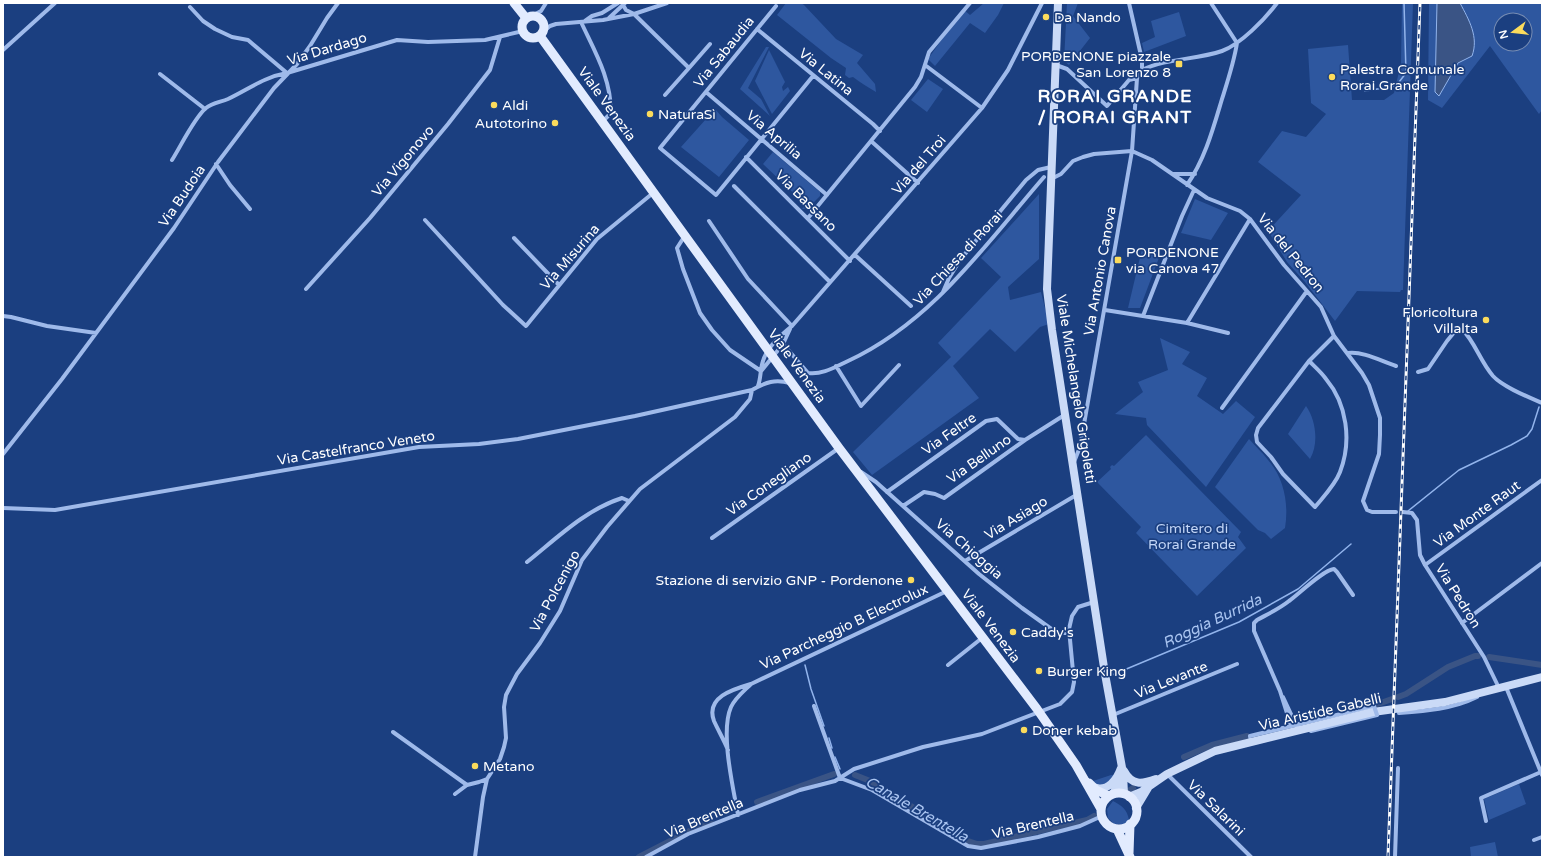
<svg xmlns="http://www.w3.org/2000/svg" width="1545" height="860" font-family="'Varela Round',sans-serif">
<rect width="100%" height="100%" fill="#1b3f80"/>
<path fill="#2e579f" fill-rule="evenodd" d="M786 3H801L804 5 836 39 863 55 857 63 875 84 876 92C868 87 861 83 853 77L849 78 845 75 846 68 831 58 777 15Z
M984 3H1004L998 15 985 33 970 23 935 66 928 59 960 14 964 10 970 15Z
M1067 3H1078L1073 16 1090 38 1069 65 1064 61Z
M1402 3H1413L1403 290H1401L1400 292 1357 291 1335 321 1305 282 1287 262 1268 231 1301 195 1258 162 1282 131 1306 137 1326 114 1311 103 1308 49 1348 45 1352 100H1384L1394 93 1401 63Z
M1429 3H1542V110L1539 114 1490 46 1442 108 1428 100ZM1501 20H1525V44H1501Z
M1179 12 1186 36 1144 52 1142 43 1155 37 1151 21Z
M766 47H769L748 88 761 99 770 116 740 89Z
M769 50 785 82 782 87 783 91 788 87 790 91 772 114 755 81Z
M928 79 943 89 927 112 911 100Z
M715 109 722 117 749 140 719 177 681 147Z
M773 152 820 192V196L807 209H802L806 205 763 164Z
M1039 194V259L1008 287 1010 300 1041 292 1049 324 1040 327 1015 352 990 329 953 366 979 398 872 475 853 452 951 357 938 343 1001 277 981 258Z
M1195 199 1228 213 1211 240 1181 233Z
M1142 249 1160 255 1140 308H1128Z
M1160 338 1190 352 1182 364 1207 378 1197 396 1223 414 1236 401 1255 417 1206 487 1147 425 1146 418 1115 414 1143 392 1138 382 1168 370Z
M1306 406C1316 420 1319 444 1310 459L1288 434Z
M1146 435 1241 532 1238 537 1246 548 1197 596 1136 533 1141 527 1097 482 1111 469 1110 467 1112 465 1114 466Z
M1249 439C1255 446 1262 452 1268 460 1284 478 1289 504 1285 528L1271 539 1265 533 1258 530 1215 487Z
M1111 775H1115L1113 779 1103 785 1095 784 1093 781Z
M1519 784 1526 804 1489 820 1484 799Z
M1113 801C1122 806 1127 809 1129 820L1124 824H1114L1108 818 1107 809Z
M1495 842 1498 857H1471L1470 847Z"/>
<path fill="#3a5485" stroke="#92b4ec" d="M1437 3H1460C1469 20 1479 37 1472 56L1458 63 1439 96 1435 92Z"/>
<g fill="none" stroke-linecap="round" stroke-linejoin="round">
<path stroke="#92b4ec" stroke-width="1.5" d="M1365 91 1396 86 1406 73 1404 3
M1542 398V397
M1408 511 1459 470 1511 445 1527 436 1532 429 1539 407
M805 665 811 689 824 726
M1112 675 1239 622 1298 589 1351 544
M829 738 832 748
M835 757 840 769"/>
<path stroke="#3a5485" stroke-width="6" d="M1489 657 1542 665
M1398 697 1406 694 1448 667 1475 656H1478
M1378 704 1392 699
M1184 757 1212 745 1247 736
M855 775 870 781 968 841 977 844H984L1087 820 1094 816
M1130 790 1133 788
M757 802 834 774
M639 857 711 820"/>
<path stroke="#9fbaea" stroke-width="4" d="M623 5 626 10 634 14 689 68 665 95
M776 6 660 148 716 195 813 76
M190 7 203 21 215 29 232 37 248 40 287 73
M532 16 541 11 546 3
M609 18 625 3
M585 21 592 16 602 13 618 3
M581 22C595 52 611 78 611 113L602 122
M757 29 873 124 880 131
M544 31 550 26 556 24 603 20 634 14 667 3
M3 50 55 3
M925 65 982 108
M1056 65 1067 69 1107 106 1129 80 1137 78
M689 68 710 44
M1142 70C1167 58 1196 60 1222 51 1241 44 1265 19 1277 3
M160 74 205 109
M706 92 827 195
M871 141 918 183
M746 157 850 261
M172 160C181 146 194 118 206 108 212 103 221 102 228 99 249 89 264 77 287 73L397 40 428 42 485 40 523 31
M216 164 230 185 250 209
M1172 174H1195
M1055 177 1061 174 1073 161 1083 157 1094 154 1132 151 1152 160 1207 198 1240 211 1250 219 1284 265 1321 307 1334 336 1362 373 1369 385 1380 418V435L1379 454 1363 501 1367 510 1372 512H1396
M1187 185C1205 159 1213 129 1222 99 1228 80 1234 62 1237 43L1211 3
M734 186 830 282
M808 218 915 87 921 77 929 52 970 3
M425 220 503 305 526 326 597 239 653 193
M709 221 748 279 792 326
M684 237 677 248 683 269 700 313 712 330 730 350 761 371
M514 238 559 285
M855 255 911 306
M306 289 370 218 448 124 490 70 500 37
M943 292 949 278 960 260 1026 180 1038 170 1051 167
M1105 310 1187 323 1228 333
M3 316 11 317 47 326 96 333
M1143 316 1182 216 1194 190
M1187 323 1250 219
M783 344 808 373C822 375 835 367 848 361 932 322 985 245 1044 177
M1348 353C1363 351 1381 361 1396 366
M1309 361C1315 367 1321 372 1326 379 1347 404 1352 441 1340 472 1335 485 1324 496 1315 507L1283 474 1271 457 1257 442 1256 435 1258 428 1309 361 1334 336
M836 366 861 406 899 365
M762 370 783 344 790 329
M1418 372 1428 369 1447 341 1456 330 1462 329C1475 342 1480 361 1493 376 1503 387 1528 397 1542 403
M758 386C761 378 760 370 763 361 767 347 781 335 792 326L982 108 1008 70 1042 3
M1222 408 1307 291
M3 454 62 379 174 228 218 162 274 88 297 64 310 46 327 18 338 3
M1074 462 1080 447 1132 151 1137 78 1142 70V60L1129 3
M861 472 876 482 979 574 1022 608 1057 633H1065L1069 629
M887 492 986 421 997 419 1018 439 1025 440
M903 506 924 492 935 494 944 498 1025 440 1066 414
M3 508 55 510 419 447 479 444 518 439 635 416 752 390C766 382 775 379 790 383
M1403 512 1412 513 1417 520 1420 555 1425 565 1484 657 1499 688
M712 538 839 448
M965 561 1078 494
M527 562C557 538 585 510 622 498L629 501
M1425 565 1542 480
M1462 623 1542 563
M948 665 982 638
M1506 687 1542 775
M1283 697 1297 727
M814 706 840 778
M1399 713C1426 711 1453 709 1477 697
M1113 715 1237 664
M1291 726 1280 691 1254 631V623L1257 620C1268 614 1279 609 1289 601 1299 594 1323 570 1334 569L1337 572 1353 595
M1311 731 1377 715
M393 732 467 785 479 782 487 779
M1251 741 1250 736 1374 706
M728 750C724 740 718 730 714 721 705 697 734 689 751 684L947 591
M1167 774 1251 857
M840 778 872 790 968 846 981 848 1038 837 1080 826 1102 816
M455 794 467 785
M738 815C733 787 720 732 731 707 735 698 744 691 751 684
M1486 821 1481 798 1541 772
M1534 840 1542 837
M475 857 483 797 487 779 500 759 504 747 506 738 504 707 506 695 517 674 540 643 560 611 582 560 607 527 640 489 735 417 750 399 752 390
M646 857 688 834 800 790 835 781 854 769 923 747 982 734 1060 704 1072 692 1074 682 1069 629 1072 616 1078 607 1094 602
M1395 857 1398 768"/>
<path stroke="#cadaf7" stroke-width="8" d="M1058 3 1047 289 1052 330 1105 674 1123 773 1124 794
M1124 771C1132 786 1142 784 1156 779
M1093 787C1108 793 1117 779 1121 768
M1113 794 1119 783 1121 774
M1129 797 1141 792 1167 774 1215 751 1373 712 1445 702 1542 677
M1136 808 1148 788"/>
<path stroke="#e2ebfe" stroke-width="9" d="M514 3 526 18
M522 27a11 11 0 1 1 22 0a11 11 0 1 1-22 0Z
M540 36 839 448 1037 709 1076 765 1101 809
M1089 783 1096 790 1109 796
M1101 811a18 18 0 1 1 36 0a18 18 0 1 1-36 0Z
M1117 829 1130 857
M1129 853 1130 824"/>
<g stroke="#fff" stroke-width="3">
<path id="rail" d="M1388 857 1420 3"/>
</g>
<use href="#rail" stroke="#1b3f80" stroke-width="1.5" stroke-dasharray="4.5" stroke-linecap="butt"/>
<path stroke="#9fbaea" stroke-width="4" d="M1374 706 1377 715"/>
</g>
<g fill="#fbdb5c" stroke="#1b3f80" stroke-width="1.5">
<circle cx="1046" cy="17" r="4"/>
<rect x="1175" y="60" width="8" height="8" rx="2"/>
<circle cx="1332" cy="77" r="4"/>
<circle cx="494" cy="105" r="4"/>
<circle cx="650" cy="114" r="4"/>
<circle cx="555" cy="123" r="4"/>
<rect x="1114" y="256" width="8" height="8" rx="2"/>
<circle cx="1486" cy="320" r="4"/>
<circle cx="911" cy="580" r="4"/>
<circle cx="1013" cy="632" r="4"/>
<circle cx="1039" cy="671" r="4"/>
<circle cx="1024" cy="730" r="4"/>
<circle cx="475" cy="766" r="4"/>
</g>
<g text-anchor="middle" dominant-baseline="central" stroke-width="3.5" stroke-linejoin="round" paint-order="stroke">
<g font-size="14" fill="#fff" stroke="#1b3f80" text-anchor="start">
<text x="1054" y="17">Da Nando</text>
<text x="1171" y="56" text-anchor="end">PORDENONE piazzale<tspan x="1171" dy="16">San Lorenzo 8</tspan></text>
<text x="1340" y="69">Palestra Comunale<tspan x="1340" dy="16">Rorai Grande</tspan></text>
<text x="502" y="105">Aldi</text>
<text x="658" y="114">NaturaSì</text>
<text x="547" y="123" text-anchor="end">Autotorino</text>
<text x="1126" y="252">PORDENONE<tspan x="1126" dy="16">via Canova 47</tspan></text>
<text x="1478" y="312" text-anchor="end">Floricoltura<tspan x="1478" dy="16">Villalta</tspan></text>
<text x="903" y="580" text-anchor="end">Stazione di servizio GNP - Pordenone</text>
<text x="1021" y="632">Caddy's</text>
<text x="1047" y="671">Burger King</text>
<text x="1032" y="730">Doner kebab</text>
<text x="483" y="766">Metano</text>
</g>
<g font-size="14" fill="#fff" stroke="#1b3f80">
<text transform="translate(327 49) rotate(-17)">Via Dardago</text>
<text transform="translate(724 52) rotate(-51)">Via Sabaudia</text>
<text transform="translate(826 72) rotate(39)">Via Latina</text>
<text transform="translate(607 104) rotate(54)">Viale Venezia</text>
<text transform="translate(774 135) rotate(40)">Via Aprilia</text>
<text transform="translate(403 161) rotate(-50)">Via Vigonovo</text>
<text transform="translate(919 165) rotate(-49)">Via del Troi</text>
<text transform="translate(182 196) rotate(-56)">Via Budoia</text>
<text transform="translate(806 201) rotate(45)">Via Bassano</text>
<text transform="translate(1291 253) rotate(51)">Via del Pedron</text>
<text transform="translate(570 257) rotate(-49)">Via Misurina</text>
<text transform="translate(958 258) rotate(-47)">Via Chiesa di Rorai</text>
<text transform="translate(1100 271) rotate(-80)">Via Antonio Canova</text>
<text transform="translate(797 366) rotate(54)">Viale Venezia</text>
<text transform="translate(1076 389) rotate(81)">Viale Michelangelo Grigoletti</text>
<text transform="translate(949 434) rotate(-35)">Via Feltre</text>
<text transform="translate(356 448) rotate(-9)">Via Castelfranco Veneto</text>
<text transform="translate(979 459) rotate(-35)">Via Belluno</text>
<text transform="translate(769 484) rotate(-35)">Via Conegliano</text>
<text transform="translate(1477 514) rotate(-36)">Via Monte Raut</text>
<text transform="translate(1016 518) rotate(-31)">Via Asiago</text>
<text transform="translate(969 549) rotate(41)">Via Chioggia</text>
<text transform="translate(555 591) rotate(-62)">Via Polcenigo</text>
<text transform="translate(1458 596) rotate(58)">Via Pedron</text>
<text transform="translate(991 626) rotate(53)">Viale Venezia</text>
<text transform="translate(844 627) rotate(-25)">Via Parcheggio B Electrolux</text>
<text transform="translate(1171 680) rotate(-22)">Via Levante</text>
<text transform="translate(1320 712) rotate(-13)">Via Aristide Gabelli</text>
<text transform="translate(1216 808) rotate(44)">Via Salarini</text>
<text transform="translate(704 818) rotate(-23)">Via Brentella</text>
<text transform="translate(1033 825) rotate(-13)">Via Brentella</text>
</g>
<g font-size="14" fill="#c3d6f7" stroke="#1b3f80">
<text x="1192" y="528">Cimitero di<tspan x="1192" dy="16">Rorai Grande</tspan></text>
</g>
<g font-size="15" font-style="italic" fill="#aac5f1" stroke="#1b3f80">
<text transform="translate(1212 621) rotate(-25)">Roggia Burrida</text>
<text transform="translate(917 809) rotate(30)">Canale Brentella</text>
</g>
<g font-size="18" font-weight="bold" letter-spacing="1" fill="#fff" stroke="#1b3f80">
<text x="1115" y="96">RORAI GRANDE<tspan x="1115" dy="21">/ RORAI GRANT</tspan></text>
</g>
</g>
<rect width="1545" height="860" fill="none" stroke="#ffffff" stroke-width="8"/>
<g transform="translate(1513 32) rotate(255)"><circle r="19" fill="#1b3f80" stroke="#768cb3"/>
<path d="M0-3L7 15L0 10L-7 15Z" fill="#fbdb5c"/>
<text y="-6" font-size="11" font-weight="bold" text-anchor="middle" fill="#ffffff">N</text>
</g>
</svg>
